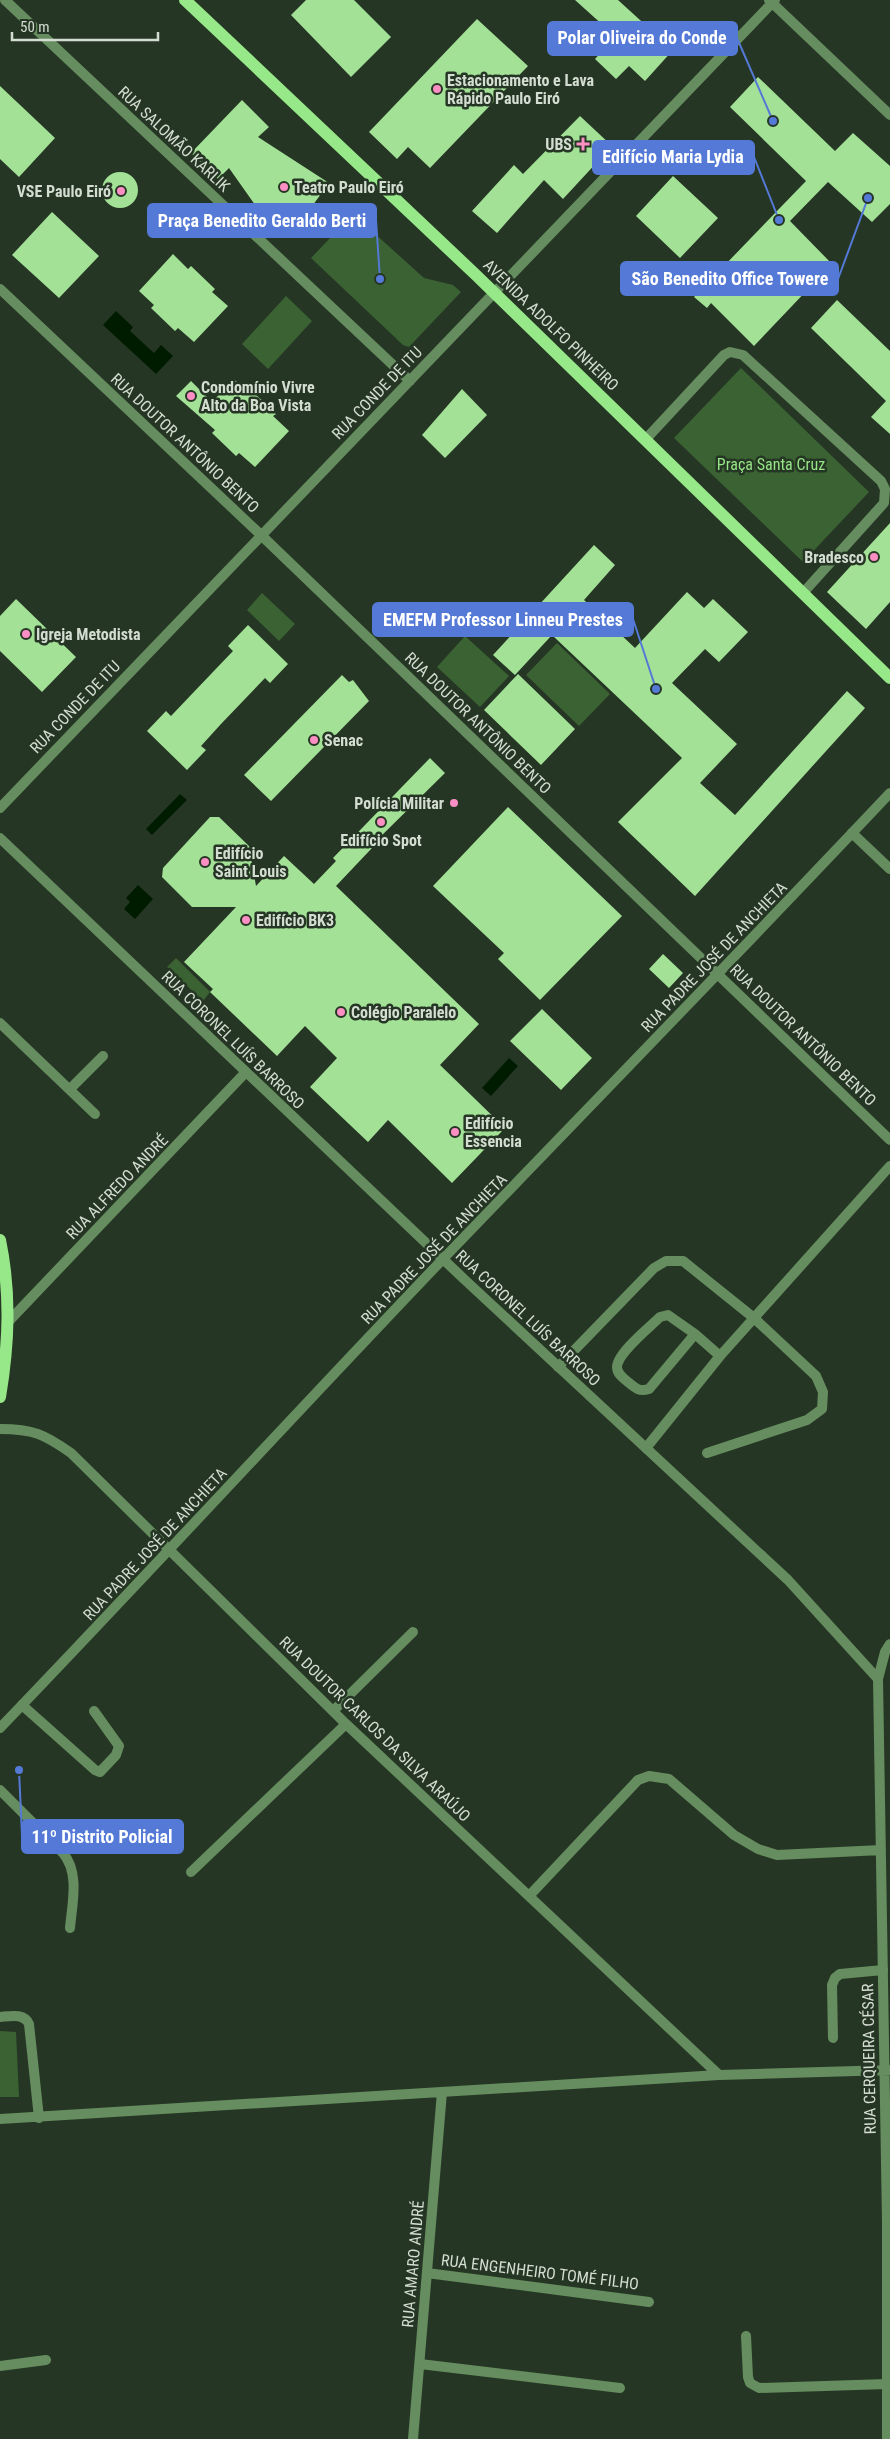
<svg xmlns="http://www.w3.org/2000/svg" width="890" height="2439" font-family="'Roboto Condensed',sans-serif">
<rect width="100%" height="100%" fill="#263624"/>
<path fill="#3a6233" d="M353 214 424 278 453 285 461 292 409 347 403 345 311 258Z
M286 296 312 321 268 369 242 344Z
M741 368 869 492 803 562 674 438Z
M262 593 295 624 279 641 247 610Z
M465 636 509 676 480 707 437 667Z
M557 643 610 694 579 726 526 675Z
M176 958 210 992 203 1001 167 967Z
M0 2031 16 2032 19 2097H0Z"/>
<path fill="#001c00" d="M116 311 133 327 130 331 154 353 161 345 173 356 156 374 103 325Z
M180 794 187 800 152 835 146 829Z
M138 885 153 899 135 919 124 909 130 902 126 898Z
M509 1058 518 1066 491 1096 482 1088Z"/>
<path fill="#a3e197" d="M306 0H354L391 37 351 77 291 15Z
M575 0H618L673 50 645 81 629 66 616 79 595 59 606 47 595 38 605 27Z
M477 19 528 66 430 168 408 147 397 159 369 132Z
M758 77 835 151 853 133 890 166V204L872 222 828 182 790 221 832 264 754 346 711 303 707 308 694 297 806 181 730 107Z
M0 86 55 138 19 177 0 159Z
M242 100 269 127 258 137 329 183 310 209 277 236 229 168 218 179 191 153Z
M580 116 612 146 563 199 544 180 497 233 472 211 514 165 523 174Z
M102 190a18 18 0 1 1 36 0a18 18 0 1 1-36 0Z
M673 176 718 218 680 258 636 216Z
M52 212 99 256 59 298 12 255Z
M173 254 188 269 191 266 215 289 212 292 228 306 194 342 178 328 175 331 151 308 154 305 139 291Z
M837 300 890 351V434L871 417 886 401 811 328Z
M234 379 249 394 252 391 276 414 273 416 289 431 255 467 239 453 236 456 212 433 215 430 176 396 191 381 212 402Z
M462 389 487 415 445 458 422 435Z
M890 523V602L866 629 827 592Z
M594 545 615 565 584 600 635 648 687 592 704 608 713 599 748 632 719 662 705 649 672 683 737 744 700 783 735 815 847 691 865 708 695 896 618 822 682 758 552 635 515 675 493 655Z
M16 599 76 657 42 692 0 651V616Z
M248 625 288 664 270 683 265 678 221 724 201 746 206 750 187 770 147 731 166 711 171 716 190 696 233 651 228 646Z
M518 674 575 729 541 765 484 710Z
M342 675 349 682 353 680 369 701 271 801 244 775Z
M430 758 445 773 371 846 372 848 336 886 479 1024 440 1065 505 1128 452 1183 388 1120 368 1142 310 1087 337 1058 305 1026 277 1056 210 992 213 989 184 962 236 907H192L162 877 163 868 210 817H219L249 846 256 886 284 856 314 884 336 861 333 858Z
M508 807 622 916 540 1000 498 959 504 953 433 886Z
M663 954 683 973 669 988 649 969Z
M542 1009 592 1058 561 1090 510 1041Z"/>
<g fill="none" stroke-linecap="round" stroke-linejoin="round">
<path stroke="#668d5f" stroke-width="10" d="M852 833 890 869
M0 1023 95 1114
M70 1089 103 1056
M695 1334 649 1389C639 1392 635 1388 628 1382 623 1378 617 1374 617 1367 617 1353 650 1327 660 1317L668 1315 695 1334 720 1356
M558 1367 654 1268 666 1261H683L754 1318 816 1376 823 1392 822 1409 807 1420 707 1453
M646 1448 720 1356 890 1166
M22 1705 95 1770 100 1772 116 1755 119 1746 94 1711
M0 1790 63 1853C80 1873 72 1904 70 1928
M833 2038 832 1985 835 1978 840 1974 883 1970
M746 2336 748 2377 750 2383 759 2388 887 2384"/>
<path stroke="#668d5f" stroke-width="10" d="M5 0 410 381
M769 0 890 115
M645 440 724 355 730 352 743 355 881 481 885 489 884 503 803 593
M0 808 775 0
M0 838 465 1280 788 1580 878 1679
M9 1321 245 1073
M0 1429C33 1429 44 1434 71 1453L346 1724 719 2075
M333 1711 413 1632
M191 1872 346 1724
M529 1896 638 1780 649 1776 669 1779 734 1835 758 1849 777 1855 881 1850
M0 2017C11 2016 24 2013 29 2024L39 2118
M0 2119 719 2075 890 2070
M427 2273 649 2302
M420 2364 620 2388
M0 2366 46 2360
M413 2439 442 2092
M887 2439V2223L878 1679 885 1652 890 1644"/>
<path stroke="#668d5f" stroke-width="10" d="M0 289 261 535 890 1140
M0 1728C148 1574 293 1416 441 1261 591 1105 742 950 890 793"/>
<path stroke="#97e888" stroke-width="12" d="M185 0 477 276 890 678
M0 1240C11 1293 9 1343 0 1397"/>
</g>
<g fill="#fb8fc3" stroke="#263624" stroke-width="2">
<circle cx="437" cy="89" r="5"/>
<path d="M580.5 136.5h5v5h5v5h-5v5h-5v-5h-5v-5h5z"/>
<circle cx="284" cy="187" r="5"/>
<circle cx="121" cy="191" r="5"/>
<circle cx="191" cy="396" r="5"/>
<circle cx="874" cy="557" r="5"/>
<circle cx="26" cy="634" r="5"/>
<circle cx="314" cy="740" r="5"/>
<circle cx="454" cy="803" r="5"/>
<circle cx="381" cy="822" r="5"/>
<circle cx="205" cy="862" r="5"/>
<circle cx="246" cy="920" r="5"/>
<circle cx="341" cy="1012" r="5"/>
<circle cx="455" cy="1132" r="5"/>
</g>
<g text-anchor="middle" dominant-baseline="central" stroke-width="5" stroke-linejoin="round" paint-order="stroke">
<g font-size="16" font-weight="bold" fill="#d3ddd1" stroke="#263624" text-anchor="start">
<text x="447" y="80">Estacionamento e Lava<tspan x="447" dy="18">Rápido Paulo Eiró</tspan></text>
<text x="572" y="144" text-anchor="end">UBS</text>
<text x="294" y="187">Teatro Paulo Eiró</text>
<text x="111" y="191" text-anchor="end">VSE Paulo Eiró</text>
<text x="201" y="387">Condomínio Vivre<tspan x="201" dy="18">Alto da Boa Vista</tspan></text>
<text x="864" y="557" text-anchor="end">Bradesco</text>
<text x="36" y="634">Igreja Metodista</text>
<text x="324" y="740">Senac</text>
<text x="444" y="803" text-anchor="end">Polícia Militar</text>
<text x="381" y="840" text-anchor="middle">Edifício Spot</text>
<text x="215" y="853">Edifício<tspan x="215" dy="18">Saint Louis</tspan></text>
<text x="256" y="920">Edifício BK3</text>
<text x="351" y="1012">Colégio Paralelo</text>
<text x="465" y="1123">Edifício<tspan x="465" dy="18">Essencia</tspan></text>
</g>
<g font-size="16" fill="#d3ddd1" stroke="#263624">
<text transform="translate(174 139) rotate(43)">RUA SALOMÃO KARLIK</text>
<text transform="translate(551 325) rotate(44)">AVENIDA ADOLFO PINHEIRO</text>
<text transform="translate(377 393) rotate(-46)">RUA CONDE DE ITU</text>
<text transform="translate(185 443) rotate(43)">RUA DOUTOR ANTÔNIO BENTO</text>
<text transform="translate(75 707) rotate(-46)">RUA CONDE DE ITU</text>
<text transform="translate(478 723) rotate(44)">RUA DOUTOR ANTÔNIO BENTO</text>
<text transform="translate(714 957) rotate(-46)">RUA PADRE JOSÉ DE ANCHIETA</text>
<text transform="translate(803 1035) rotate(44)">RUA DOUTOR ANTÔNIO BENTO</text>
<text transform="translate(233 1040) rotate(44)">RUA CORONEL LUÍS BARROSO</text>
<text transform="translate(117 1187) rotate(-46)">RUA ALFREDO ANDRÉ</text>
<text transform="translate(434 1249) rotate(-46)">RUA PADRE JOSÉ DE ANCHIETA</text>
<text transform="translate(528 1318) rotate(43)">RUA CORONEL LUÍS BARROSO</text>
<text transform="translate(155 1544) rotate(-47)">RUA PADRE JOSÉ DE ANCHIETA</text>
<text transform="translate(375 1729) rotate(44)">RUA DOUTOR CARLOS DA SILVA ARAÚJO</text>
<text transform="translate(869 2059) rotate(-91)">RUA CERQUEIRA CÉSAR</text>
<text transform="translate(413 2264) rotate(-85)">RUA AMARO ANDRÉ</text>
<text transform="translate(540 2272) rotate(7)">RUA ENGENHEIRO TOMÉ FILHO</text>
</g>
<g font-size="16" fill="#95e486" stroke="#263624">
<text x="771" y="464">Praça Santa Cruz</text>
</g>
</g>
<path fill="none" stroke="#5479d6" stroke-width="2" d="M773 121L737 38M779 220L754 157M380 279L376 220M868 198L838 279M656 689L633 619M19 1770L22 1836"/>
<g fill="#5479d6" stroke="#263624" stroke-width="2">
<circle cx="773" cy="121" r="5"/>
<circle cx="779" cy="220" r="5"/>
<circle cx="380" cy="279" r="5"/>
<circle cx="868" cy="198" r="5"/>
<circle cx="656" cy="689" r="5"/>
<circle cx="19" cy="1770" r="5"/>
</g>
<g fill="#5479d6" stroke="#5479d6" stroke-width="2">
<rect x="548" y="22" width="189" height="33" rx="5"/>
<rect x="593" y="141" width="161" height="33" rx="5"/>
<rect x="148" y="204" width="228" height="33" rx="5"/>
<rect x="621" y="262" width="217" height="33" rx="5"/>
<rect x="373" y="603" width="260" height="33" rx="5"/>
<rect x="22" y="1820" width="161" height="33" rx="5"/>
</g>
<g font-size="18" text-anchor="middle" font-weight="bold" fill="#fff">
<text x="642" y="44">Polar Oliveira do Conde</text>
<text x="673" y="163">Edifício Maria Lydia</text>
<text x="262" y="227">Praça Benedito Geraldo Berti</text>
<text x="730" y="285">São Benedito Office Towere</text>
<text x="503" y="626">EMEFM Professor Linneu Prestes</text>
<text x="102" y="1843">11º Distrito Policial</text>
</g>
<path d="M12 32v8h146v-8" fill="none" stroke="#d3ddd1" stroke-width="2.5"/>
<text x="20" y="32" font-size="15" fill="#d3ddd1" stroke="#263624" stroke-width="4" paint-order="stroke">50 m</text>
</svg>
